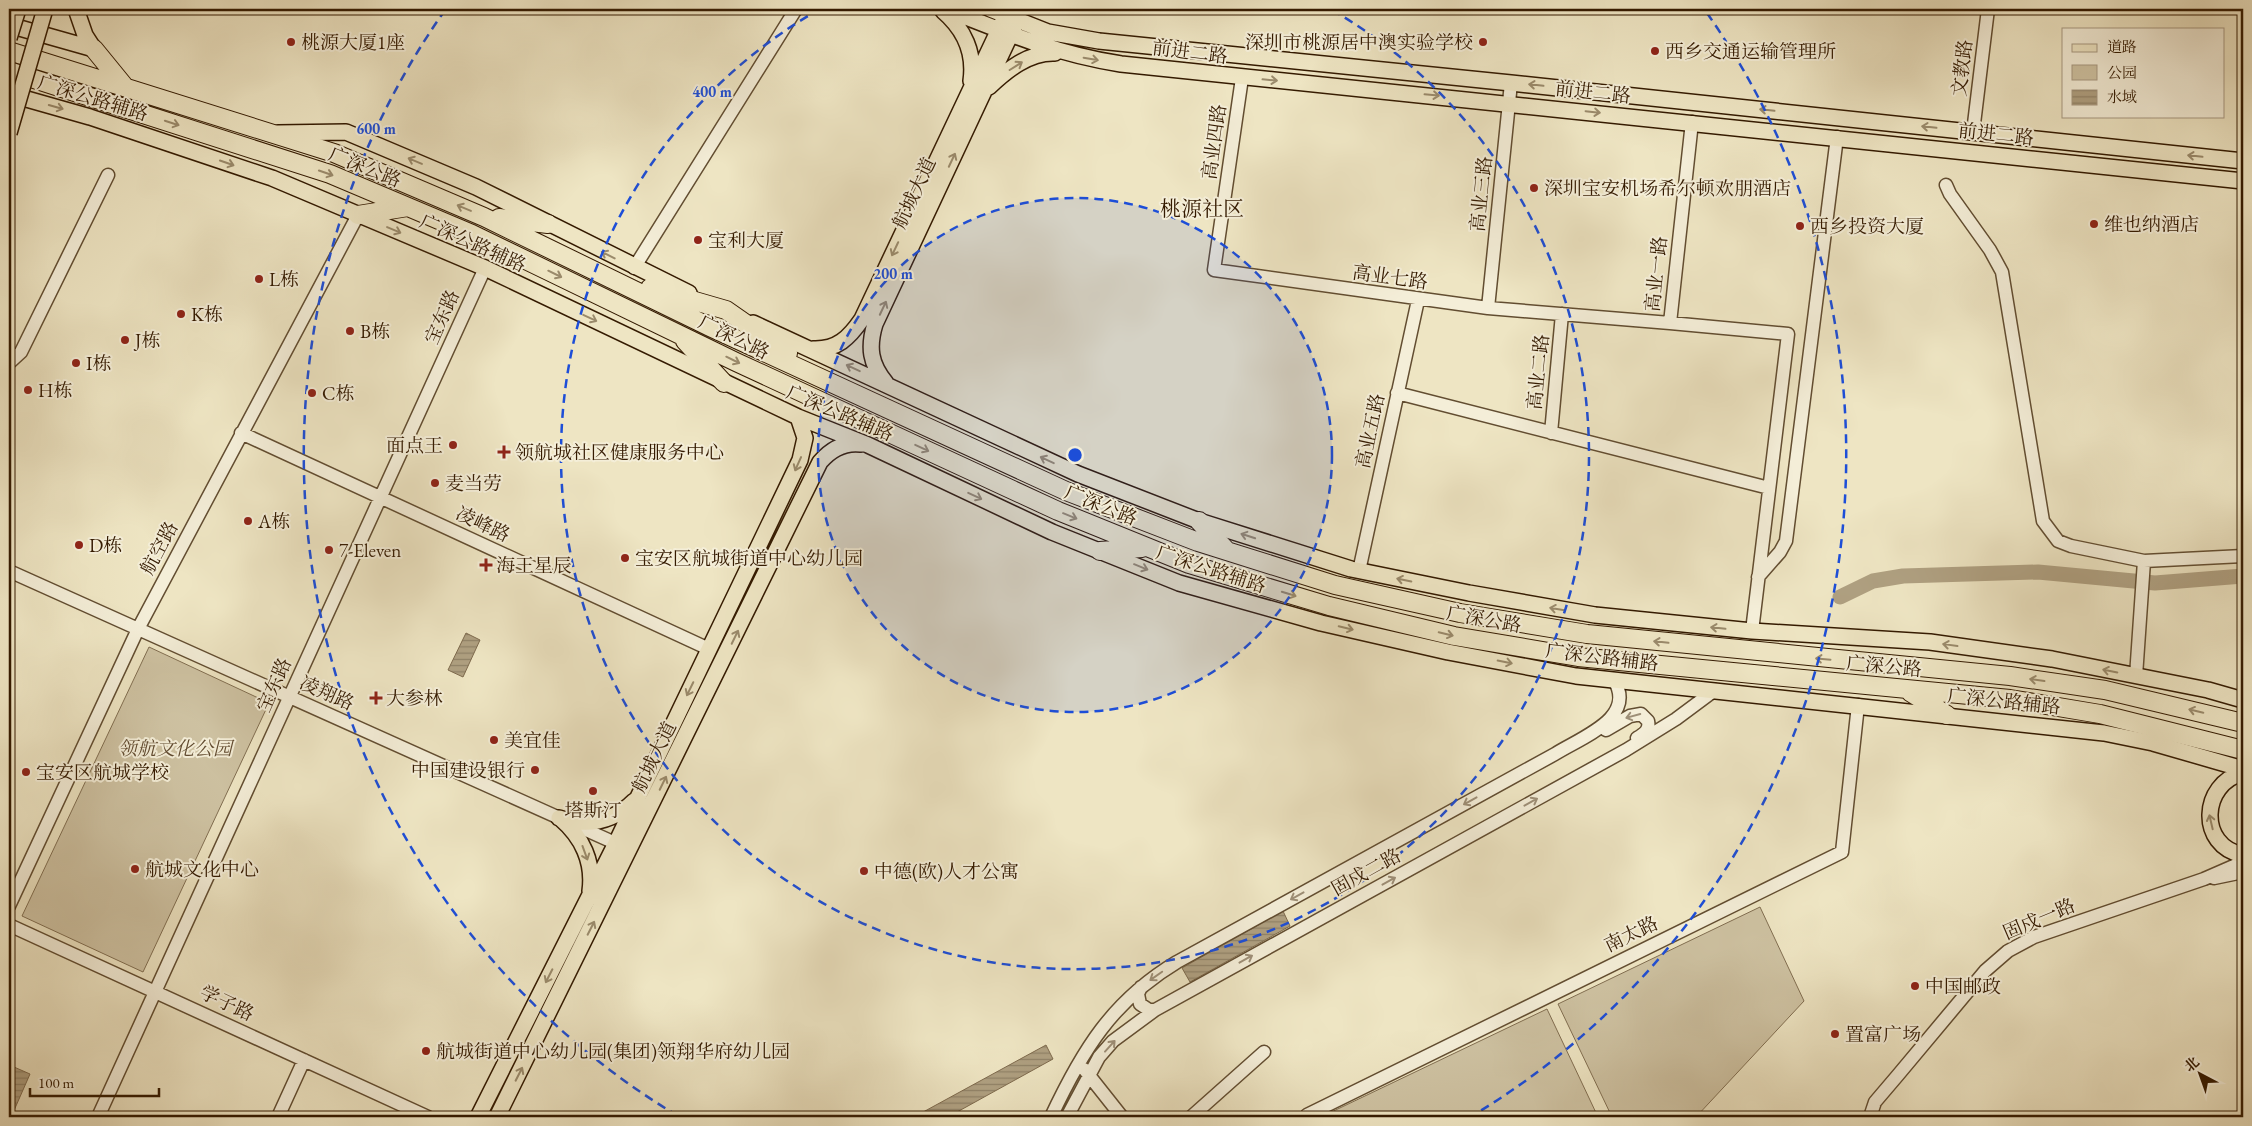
<svg xmlns="http://www.w3.org/2000/svg" width="2252" height="1126" font-family="'EB Garamond','Noto Serif SC',serif">
<defs>
<pattern id="water-rules" width="6" height="5" patternUnits="userSpaceOnUse" patternTransform="scale(1.25)"><rect width="6" height="5" fill="#afa081"/><path d="M0 2.5h6" fill="none" stroke="#8f8267"/></pattern>
</defs>
<rect width="100%" height="100%" fill="#eee5c3"/>
<filter id="stains"><feTurbulence type="fractalNoise" baseFrequency=".004" numOctaves="4"/><feColorMatrix values="0 0 0 0 .2 0 0 0 0 .09 0 0 0 0 .02 0 0 0 .5 -.17"/></filter>
<radialGradient id="worn" r=".72"><stop offset=".6" stop-color="#630" stop-opacity="0"/><stop offset="1" stop-color="#630" stop-opacity=".3"/></radialGradient>
<path fill="#cec2a2" stroke="#816e51" d="M149 647 269 703 143 972 22 916Z
M1760 907 1804 1001 1696 1117H1612L1558 1004Z
M1547 1009 1598 1117H1321Z"/>
<path fill="url(#water-rules)" stroke="#7e6a4d" d="M466 633 480 640 463 677 448 670Z
M1283 911 1290 926 1190 982 1182 968Z
M1046 1045 1053 1059 948 1117H914Z
M14 1067 30 1074 12 1115 9 1114V1079Z"/>
<g fill="none" stroke-linecap="round" stroke-linejoin="round">
<path stroke="#afa081" stroke-width="15" d="M1840 597 1873 581 1903 576 2038 572 2155 583 2243 576"/>
<g stroke="#624d31" stroke-width="15">
<path id="minor" d="M1242 78 1214 270 1488 308 1670 323 1692 122
M1973 132 1988 9
M1946 185 1950 194 1990 250 2002 272 2043 521 2058 541 2071 546 2144 561 2243 556
M634 268 796 9
M1488 308 1511 83
M1670 323 1788 334 1752 631
M9 363 21 352 108 175
M1397 393 1769 488
M241 433 709 649
M1551 433 1562 314
M9 571 624 847
M1359 571 1418 300
M1758 577 1780 552 1786 541 1837 137
M2136 676 2144 561
M1606 730 1630 716 1641 714 1648 721C1650 730 1644 734 1637 738
M2214 878 2243 872
M9 906 138 629 358 215
M9 925 428 1117
M1141 987 1138 994 1140 1004 1149 1010H1155
M1084 1069 1122 1117
M98 1117 485 268
M278 1117 304 1060
M1051 1117C1082 1051 1112 1001 1177 962L1555 754C1582 737 1637 718 1614 680
M1067 1117 1099 1057 1113 1041 1155 1010 1626 750 1676 719 1715 690
M1191 1117 1264 1052
M1306 1117 1307 1115 1842 852 1858 705
M1870 1117 1875 1102 1898 1075 1985 971 2008 951 2034 937 2204 879 2243 862"/>
</g>
<g stroke="#341a00" stroke-width="18">
<path id="major" d="M76 9 85 35 94 49
M946 9C1006 33 1057 54 1121 64L2243 181
M990 9 1048 32 1099 41 1511 83 2243 161
M943 11C964 29 975 53 971 81
M9 25 94 49
M989 87C1007 70 1029 52 1055 53
M9 94 90 117 272 178 485 268 798 417 868 445 1052 532 1179 583 1321 623 1448 652 1576 676 2104 733 2153 743 2243 769
M278 133 346 132 476 187 689 293
M753 323 1078 474 1199 521 1351 569 1469 593 1595 615 1752 631 1930 642 2052 659 2208 690 2243 700
M813 349C837 350 849 338 862 319L1002 23
M886 383C870 364 868 347 875 324L1014 27
M2243 773C2201 783 2197 846 2243 855
M559 818C588 827 613 822 634 801
M561 819C582 837 594 862 590 891
M478 1117 616 843 800 460 805 438 798 417
M497 1117 820 462C831 449 845 442 861 444"/>
</g>
<g stroke="#341a00" stroke-width="20">
<path id="highway" d="M94 49 125 87
M9 51 334 153 484 217 712 328 1066 491 1198 542 1335 585 1460 613 1587 634 2010 676 2105 690 2243 723
M9 71 330 174 472 234 736 362 1058 511 1189 564 1329 606 1454 636 1578 657 2010 699 2100 714 2243 750
M358 215 408 207
M499 218 548 224
M650 288 726 310 788 353
M685 341 724 383
M1199 521 1226 550
M1100 551 1142 548
M1910 692 1947 715"/>
</g>
<use href="#minor" stroke="#f4eed8" stroke-width="12"/>
<use href="#major" stroke="#eee5c3" stroke-width="15"/>
<use href="#highway" stroke="#eee5c3" stroke-width="18"/>
<g stroke="#341a00" stroke-width="18" stroke-linecap="butt">
<path id="major-bridge" d="M9 38 18 9
M9 133 45 9"/>
</g>
<use href="#major-bridge" stroke="#eee5c3" stroke-width="15"/>
</g>
<defs><path id="oneway-shaft" d="M-6 0H5M1.5-3L5.5 0L1.5 3" fill="none" stroke-width="1.6" stroke-linecap="round" stroke-linejoin="round" transform="scale(1.25)"/></defs>
<g stroke="#9a8a6b">
<use href="#oneway-shaft" transform="translate(1091 59) rotate(10)"/>
<use href="#oneway-shaft" transform="translate(1016 66) rotate(-32)"/>
<use href="#oneway-shaft" transform="translate(1270 80) rotate(5)"/>
<use href="#oneway-shaft" transform="translate(1536 85) rotate(-174)"/>
<use href="#oneway-shaft" transform="translate(1432 95) rotate(5)"/>
<use href="#oneway-shaft" transform="translate(56 107) rotate(16)"/>
<use href="#oneway-shaft" transform="translate(1767 110) rotate(-174)"/>
<use href="#oneway-shaft" transform="translate(1593 112) rotate(6)"/>
<use href="#oneway-shaft" transform="translate(172 123) rotate(18)"/>
<use href="#oneway-shaft" transform="translate(1929 127) rotate(-174)"/>
<use href="#oneway-shaft" transform="translate(2195 156) rotate(-174)"/>
<use href="#oneway-shaft" transform="translate(952 160) rotate(-65)"/>
<use href="#oneway-shaft" transform="translate(415 161) rotate(-157)"/>
<use href="#oneway-shaft" transform="translate(227 163) rotate(19)"/>
<use href="#oneway-shaft" transform="translate(326 173) rotate(19)"/>
<use href="#oneway-shaft" transform="translate(464 208) rotate(-157)"/>
<use href="#oneway-shaft" transform="translate(394 230) rotate(23)"/>
<use href="#oneway-shaft" transform="translate(895 249) rotate(115)"/>
<use href="#oneway-shaft" transform="translate(608 255) rotate(-153)"/>
<use href="#oneway-shaft" transform="translate(555 274) rotate(26)"/>
<use href="#oneway-shaft" transform="translate(883 308) rotate(-65)"/>
<use href="#oneway-shaft" transform="translate(590 318) rotate(25)"/>
<use href="#oneway-shaft" transform="translate(733 360) rotate(26)"/>
<use href="#oneway-shaft" transform="translate(853 368) rotate(-155)"/>
<use href="#oneway-shaft" transform="translate(922 448) rotate(25)"/>
<use href="#oneway-shaft" transform="translate(1047 460) rotate(-155)"/>
<use href="#oneway-shaft" transform="translate(798 464) rotate(114)"/>
<use href="#oneway-shaft" transform="translate(975 496) rotate(25)"/>
<use href="#oneway-shaft" transform="translate(1070 516) rotate(22)"/>
<use href="#oneway-shaft" transform="translate(1248 536) rotate(-162)"/>
<use href="#oneway-shaft" transform="translate(1141 567) rotate(22)"/>
<use href="#oneway-shaft" transform="translate(1404 580) rotate(-168)"/>
<use href="#oneway-shaft" transform="translate(1289 594) rotate(17)"/>
<use href="#oneway-shaft" transform="translate(1557 609) rotate(-170)"/>
<use href="#oneway-shaft" transform="translate(1346 628) rotate(13)"/>
<use href="#oneway-shaft" transform="translate(1718 628) rotate(-174)"/>
<use href="#oneway-shaft" transform="translate(1446 634) rotate(13)"/>
<use href="#oneway-shaft" transform="translate(735 637) rotate(-64)"/>
<use href="#oneway-shaft" transform="translate(1661 642) rotate(-174)"/>
<use href="#oneway-shaft" transform="translate(1950 645) rotate(-172)"/>
<use href="#oneway-shaft" transform="translate(1823 659) rotate(-175)"/>
<use href="#oneway-shaft" transform="translate(1505 662) rotate(11)"/>
<use href="#oneway-shaft" transform="translate(2110 671) rotate(-169)"/>
<use href="#oneway-shaft" transform="translate(2037 680) rotate(-172)"/>
<use href="#oneway-shaft" transform="translate(690 689) rotate(116)"/>
<use href="#oneway-shaft" transform="translate(2196 711) rotate(-167)"/>
<use href="#oneway-shaft" transform="translate(663 783) rotate(-64)"/>
<use href="#oneway-shaft" transform="translate(2211 822) rotate(-103)"/>
<use href="#oneway-shaft" transform="translate(585 853) rotate(70)"/>
<use href="#oneway-shaft" transform="translate(591 928) rotate(-63)"/>
<use href="#oneway-shaft" transform="translate(549 976) rotate(117)"/>
<use href="#oneway-shaft" transform="translate(519 1074) rotate(-63)"/>
</g>
<g stroke="#9e8f77">
<use href="#oneway-shaft" transform="translate(1633 716) rotate(165)"/>
<use href="#oneway-shaft" transform="translate(1470 801) rotate(151)"/>
<use href="#oneway-shaft" transform="translate(1531 802) rotate(-29)"/>
<use href="#oneway-shaft" transform="translate(1389 881) rotate(-29)"/>
<use href="#oneway-shaft" transform="translate(1297 896) rotate(151)"/>
<use href="#oneway-shaft" transform="translate(1246 959) rotate(-29)"/>
<use href="#oneway-shaft" transform="translate(1156 976) rotate(145)"/>
<use href="#oneway-shaft" transform="translate(1110 1046) rotate(-48)"/>
</g>
<circle cx="1075" cy="455" r="257" fill="#1d4ed8" fill-opacity=".12"/>
<g fill="none" stroke="#1d4ed8" stroke-width="2.5" stroke-dasharray="9 6">
<circle cx="1075" cy="455" r="257"/>
<path d="M1332 10A514 514 0 1 1 818 10"/>
<path d="M678 1116A771 771 0 0 1 443 13M1707 13A771 771 0 0 1 1472 1116"/>
</g>
<g fill="#8f2418" stroke="#f4eed8" stroke-width="2">
<circle cx="291" cy="42" r="5"/>
<circle cx="1483" cy="42" r="5"/>
<circle cx="1655" cy="51" r="5"/>
<circle cx="1534" cy="188" r="5"/>
<circle cx="2094" cy="224" r="5"/>
<circle cx="1800" cy="226" r="5"/>
<circle cx="698" cy="240" r="5"/>
<circle cx="259" cy="279" r="5"/>
<circle cx="181" cy="314" r="5"/>
<circle cx="350" cy="331" r="5"/>
<circle cx="125" cy="340" r="5"/>
<circle cx="76" cy="363" r="5"/>
<circle cx="28" cy="390" r="5"/>
<circle cx="312" cy="393" r="5"/>
<circle cx="453" cy="445" r="5"/>
<path d="M501.5 444.5h5v5h5v5h-5v5h-5v-5h-5v-5h5z"/>
<circle cx="435" cy="483" r="5"/>
<circle cx="248" cy="521" r="5"/>
<circle cx="79" cy="545" r="5"/>
<circle cx="329" cy="550" r="5"/>
<circle cx="625" cy="558" r="5"/>
<path d="M483.5 557.5h5v5h5v5h-5v5h-5v-5h-5v-5h5z"/>
<path d="M373.5 690.5h5v5h5v5h-5v5h-5v-5h-5v-5h5z"/>
<circle cx="494" cy="740" r="5"/>
<circle cx="535" cy="770" r="5"/>
<circle cx="26" cy="772" r="5"/>
<circle cx="593" cy="791" r="5"/>
<circle cx="135" cy="869" r="5"/>
<circle cx="864" cy="871" r="5"/>
<circle cx="1915" cy="986" r="5"/>
<circle cx="1835" cy="1034" r="5"/>
<circle cx="426" cy="1051" r="5"/>
</g>
<g text-anchor="middle" dominant-baseline="central" stroke-width="4" stroke-linejoin="round" paint-order="stroke">
<g font-size="19" fill="#341a00" stroke="#f4eed8" text-anchor="start">
<text x="301" y="42">桃源大厦1座</text>
<text x="1473" y="42" text-anchor="end">深圳市桃源居中澳实验学校</text>
<text x="1665" y="51">西乡交通运输管理所</text>
<text x="1544" y="188">深圳宝安机场希尔顿欢朋酒店</text>
<text x="2104" y="224">维也纳酒店</text>
<text x="1810" y="226">西乡投资大厦</text>
<text x="708" y="240">宝利大厦</text>
<text x="269" y="279">L栋</text>
<text x="191" y="314">K栋</text>
<text x="360" y="331">B栋</text>
<text x="135" y="340">J栋</text>
<text x="86" y="363">I栋</text>
<text x="38" y="390">H栋</text>
<text x="322" y="393">C栋</text>
<text x="443" y="445" text-anchor="end">面点王</text>
<text x="515" y="452">领航城社区健康服务中心</text>
<text x="445" y="483">麦当劳</text>
<text x="258" y="521">A栋</text>
<text x="89" y="545">D栋</text>
<text x="339" y="550">7-Eleven</text>
<text x="635" y="558">宝安区航城街道中心幼儿园</text>
<text x="496" y="565">海王星辰</text>
<text x="386" y="698">大参林</text>
<text x="504" y="740">美宜佳</text>
<text x="525" y="770" text-anchor="end">中国建设银行</text>
<text x="36" y="772">宝安区航城学校</text>
<text x="593" y="810" text-anchor="middle">塔斯汀</text>
<text x="145" y="869">航城文化中心</text>
<text x="874" y="871">中德(欧)人才公寓</text>
<text x="1925" y="986">中国邮政</text>
<text x="1845" y="1034">置富广场</text>
<text x="436" y="1051">航城街道中心幼儿园(集团)领翔华府幼儿园</text>
</g>
<g font-size="19" fill="#341a00" stroke="#f4eed8">
<text transform="translate(1190 52) rotate(7)">前进二路</text>
<text transform="translate(1962 68) rotate(-83)">文教路</text>
<text transform="translate(1593 92) rotate(6)">前进二路</text>
<text transform="translate(93 98) rotate(17)">广深公路辅路</text>
<text transform="translate(1996 134) rotate(6)">前进二路</text>
<text transform="translate(1214 142) rotate(-82)">高业四路</text>
<text transform="translate(365 167) rotate(22)">广深公路</text>
<text transform="translate(914 193) rotate(-65)">航城大道</text>
<text transform="translate(1481 194) rotate(-84)">高业三路</text>
<text transform="translate(473 243) rotate(24)">广深公路辅路</text>
<text transform="translate(1656 274) rotate(-84)">高业一路</text>
<text transform="translate(1390 277) rotate(8)">高业七路</text>
<text transform="translate(442 317) rotate(-66)">宝东路</text>
<text transform="translate(734 337) rotate(26)">广深公路</text>
<text transform="translate(1538 372) rotate(-84)">高业二路</text>
<text transform="translate(840 413) rotate(23)">广深公路辅路</text>
<text transform="translate(1370 431) rotate(-78)">高业五路</text>
<text transform="translate(1101 505) rotate(22)">广深公路</text>
<text transform="translate(483 524) rotate(25)">凌峰路</text>
<text transform="translate(159 548) rotate(-62)">航空路</text>
<text transform="translate(1211 569) rotate(18)">广深公路辅路</text>
<text transform="translate(1484 619) rotate(10)">广深公路</text>
<text transform="translate(1602 657) rotate(7)">广深公路辅路</text>
<text transform="translate(1884 666) rotate(5)">广深公路</text>
<text transform="translate(274 685) rotate(-66)">宝东路</text>
<text transform="translate(327 693) rotate(24)">凌翔路</text>
<text transform="translate(2004 701) rotate(6)">广深公路辅路</text>
<text transform="translate(654 757) rotate(-64)">航城大道</text>
<text transform="translate(1366 872) rotate(-29)">固戍二路</text>
<text transform="translate(2039 919) rotate(-23)">固戍一路</text>
<text transform="translate(1631 934) rotate(-26)">南太路</text>
<text transform="translate(227 1003) rotate(25)">学子路</text>
</g>
<g font-size="19" font-style="italic" fill="#624c31" stroke="#f4eed8">
<text x="175" y="748">领航文化公园</text>
</g>
<g font-size="21" fill="#341a00" stroke="#f4eed8">
<text x="1202" y="208">桃源社区</text>
</g>
</g>
<circle cx="1075" cy="455" r="8" fill="#1d4ed8" stroke="#f4eed8" stroke-width="2.5"/>
<g font-size="15" text-anchor="middle" font-weight="bold" fill="#1d4ed8" stroke="#f4eed8" stroke-width="4" stroke-linejoin="round" paint-order="stroke">
<text x="712" y="97">400 m</text>
<text x="376" y="134">600 m</text>
<text x="893" y="279">200 m</text>
</g>
<rect width="2252" height="1126" fill="none" stroke="#eee5c3" stroke-width="30"/>
<rect x="10" y="10" width="2232" height="1106" fill="none" stroke="#341a00" stroke-width="2.5"/>
<rect x="15" y="15" width="2222" height="1096" fill="none" stroke="#341a00"/>
<rect x="2062" y="28" width="162" height="90" fill="#f4eed8" stroke="#a79982"/>
<rect x="2072" y="44" width="25" height="8" fill="#eee5c3" stroke="#a79982"/>
<text x="2107" y="52" font-size="15" fill="#341a00">道路</text>
<rect x="2072" y="65" width="25" height="15" fill="#cec2a2" stroke="#a79982"/>
<text x="2107" y="78" font-size="15" fill="#341a00">公园</text>
<rect x="2072" y="90" width="25" height="15" fill="url(#water-rules)" stroke="#a79982"/>
<text x="2107" y="102" font-size="15" fill="#341a00">水域</text>
<g transform="translate(2200 1074) rotate(319)" stroke="#f4eed8" stroke-width="4" paint-order="stroke">
<path d="M0-4L9 19L0 12L-9 19Z" fill="#341a00"/>
<text y="-8" font-size="14" font-weight="bold" text-anchor="middle" fill="#341a00">北</text>
</g>
<path d="M30 1088v8h129v-8" fill="none" stroke="#341a00" stroke-width="2.5"/>
<text x="38" y="1088" font-size="15" fill="#341a00" stroke="#f4eed8" stroke-width="4" paint-order="stroke">100 m</text>
<rect width="100%" height="100%" filter="url(#stains)"/>
<rect width="100%" height="100%" fill="url(#worn)"/>
</svg>
